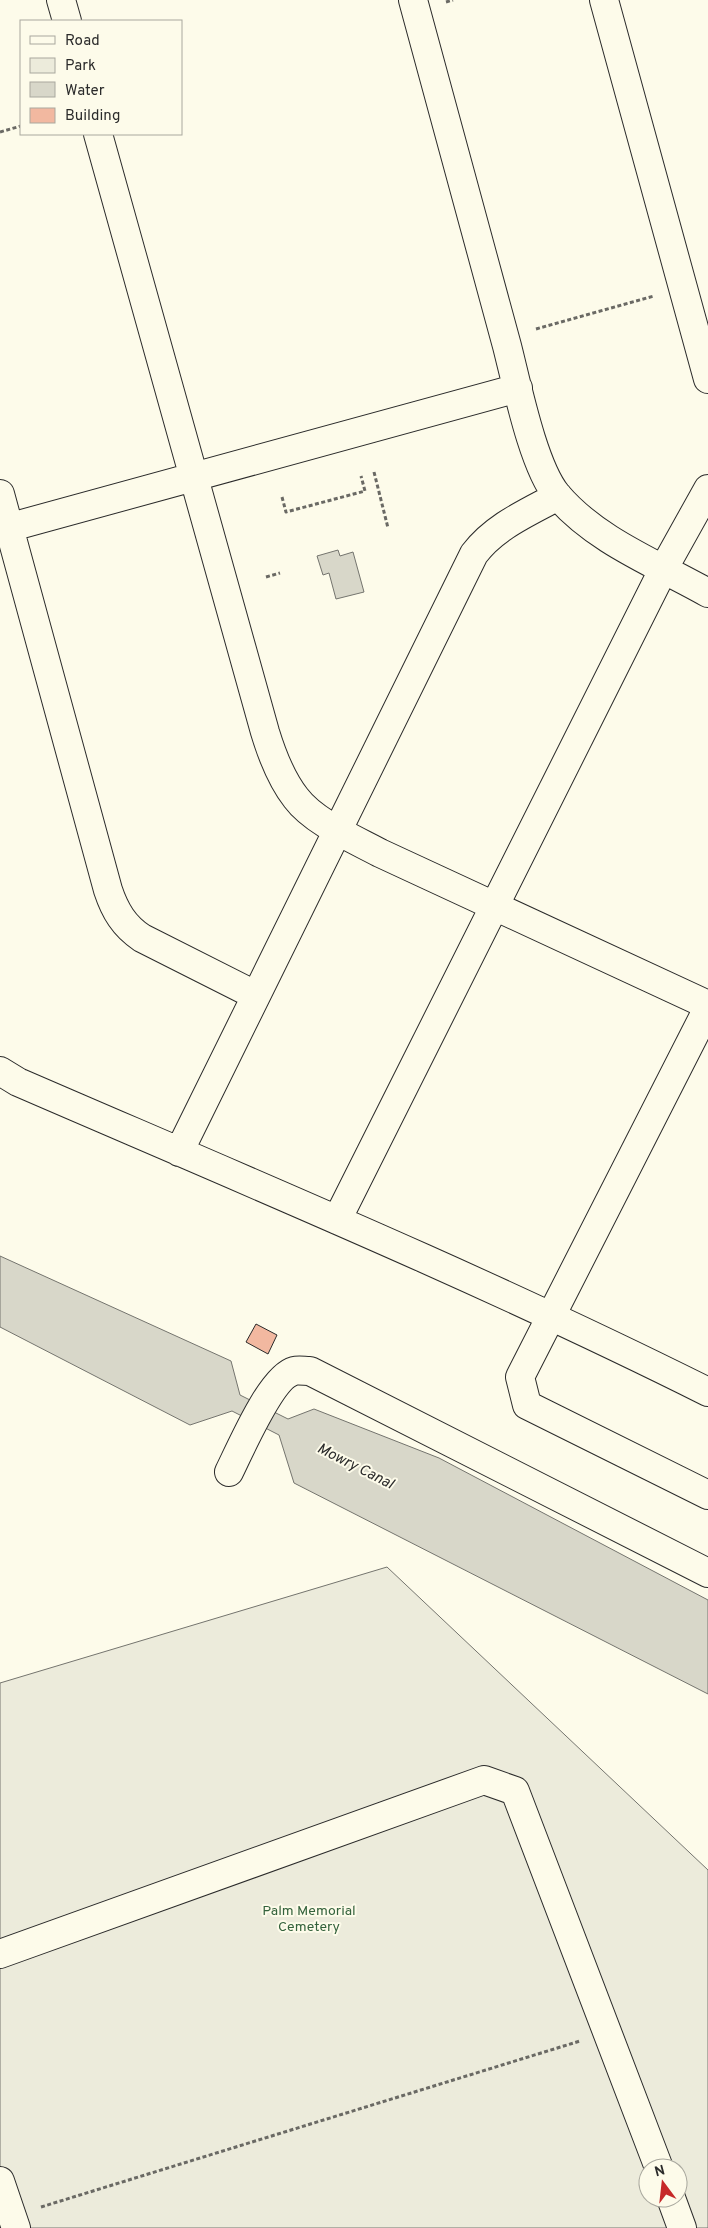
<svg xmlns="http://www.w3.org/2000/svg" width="708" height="2228" font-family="Overpass,sans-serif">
<rect width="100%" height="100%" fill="#fdfbea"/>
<path fill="#ecebdb" stroke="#74746e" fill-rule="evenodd" d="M387 1567 708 1870V2228H0V1683ZM648 2168H678V2198H648Z"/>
<path fill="#d8d7c9" stroke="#74746e" d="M338 550 340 556 353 552 364 592 336 599 329 573 323 575 317 556Z
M0 1256 231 1361 240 1395 288 1419 314 1409 439 1458 708 1600V1694L294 1483 279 1435 232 1411 190 1425 0 1327Z"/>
<path fill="#f2b8a0" stroke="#2b2b2b" d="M256 1324 277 1335 268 1354 246 1342Z"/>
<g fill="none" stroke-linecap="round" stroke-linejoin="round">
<g stroke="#2b2b2b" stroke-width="30">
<path id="minor" d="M61 0 67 21
M413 0C444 115 476 231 507 346 517 385 533 466 557 495 596 541 657 564 708 593
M604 0 708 379
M98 134 265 732C272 755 281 779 296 798 314 822 354 839 380 853L708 1005
M0 494 108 890C115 911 124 926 142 938L255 995
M0 530 518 388
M708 1008 520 1377 527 1405 708 1495
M0 1071 18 1082C249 1182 482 1279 708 1392
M179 1152 474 554C495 526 529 512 558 496
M337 1220 664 568 708 489
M229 1472C240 1450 271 1377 294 1371 298 1370 305 1371 310 1371L708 1573
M0 1954 484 1780 515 1791 659 2168
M0 2181 16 2228
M671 2198 682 2228"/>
</g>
<path stroke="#6a6964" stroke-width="3" stroke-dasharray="4 2.5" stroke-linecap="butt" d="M446 2 453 0
M0 132 21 126
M536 329 654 296
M374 472 388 528
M282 497 286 512 365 491 361 476
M266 577 280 573
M41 2207 580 2041"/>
<use href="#minor" stroke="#fdfbea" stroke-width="28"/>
</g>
<g text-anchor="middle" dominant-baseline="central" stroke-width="4" stroke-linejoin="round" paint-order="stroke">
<g font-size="14" fill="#34623c" stroke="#fdfbea">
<text x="309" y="1911">Palm Memorial<tspan x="309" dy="16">Cemetery</tspan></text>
</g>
<g font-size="15" font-style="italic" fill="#2b2b2b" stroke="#fdfbea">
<text transform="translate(355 1467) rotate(27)">Mowry Canal</text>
</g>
</g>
<rect x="20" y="20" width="162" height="115" fill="#fdfbea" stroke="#a9a89e"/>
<rect x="30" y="36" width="25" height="8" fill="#fdfbea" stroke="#a9a89e"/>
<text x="65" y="45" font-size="15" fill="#2b2b2b">Road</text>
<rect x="30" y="58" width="25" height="15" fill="#ecebdb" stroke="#a9a89e"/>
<text x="65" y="70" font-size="15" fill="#2b2b2b">Park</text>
<rect x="30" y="82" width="25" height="15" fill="#d8d7c9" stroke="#a9a89e"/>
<text x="65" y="95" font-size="15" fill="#2b2b2b">Water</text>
<rect x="30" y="108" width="25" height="15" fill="#f2b8a0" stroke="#a9a89e"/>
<text x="65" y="120" font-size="15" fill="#2b2b2b">Building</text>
<g transform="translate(663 2183) rotate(345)"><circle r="24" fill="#fdfbea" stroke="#a9a89e"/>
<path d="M0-4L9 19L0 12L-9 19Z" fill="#c62828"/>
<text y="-8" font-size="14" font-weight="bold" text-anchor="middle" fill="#2b2b2b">N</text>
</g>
</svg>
